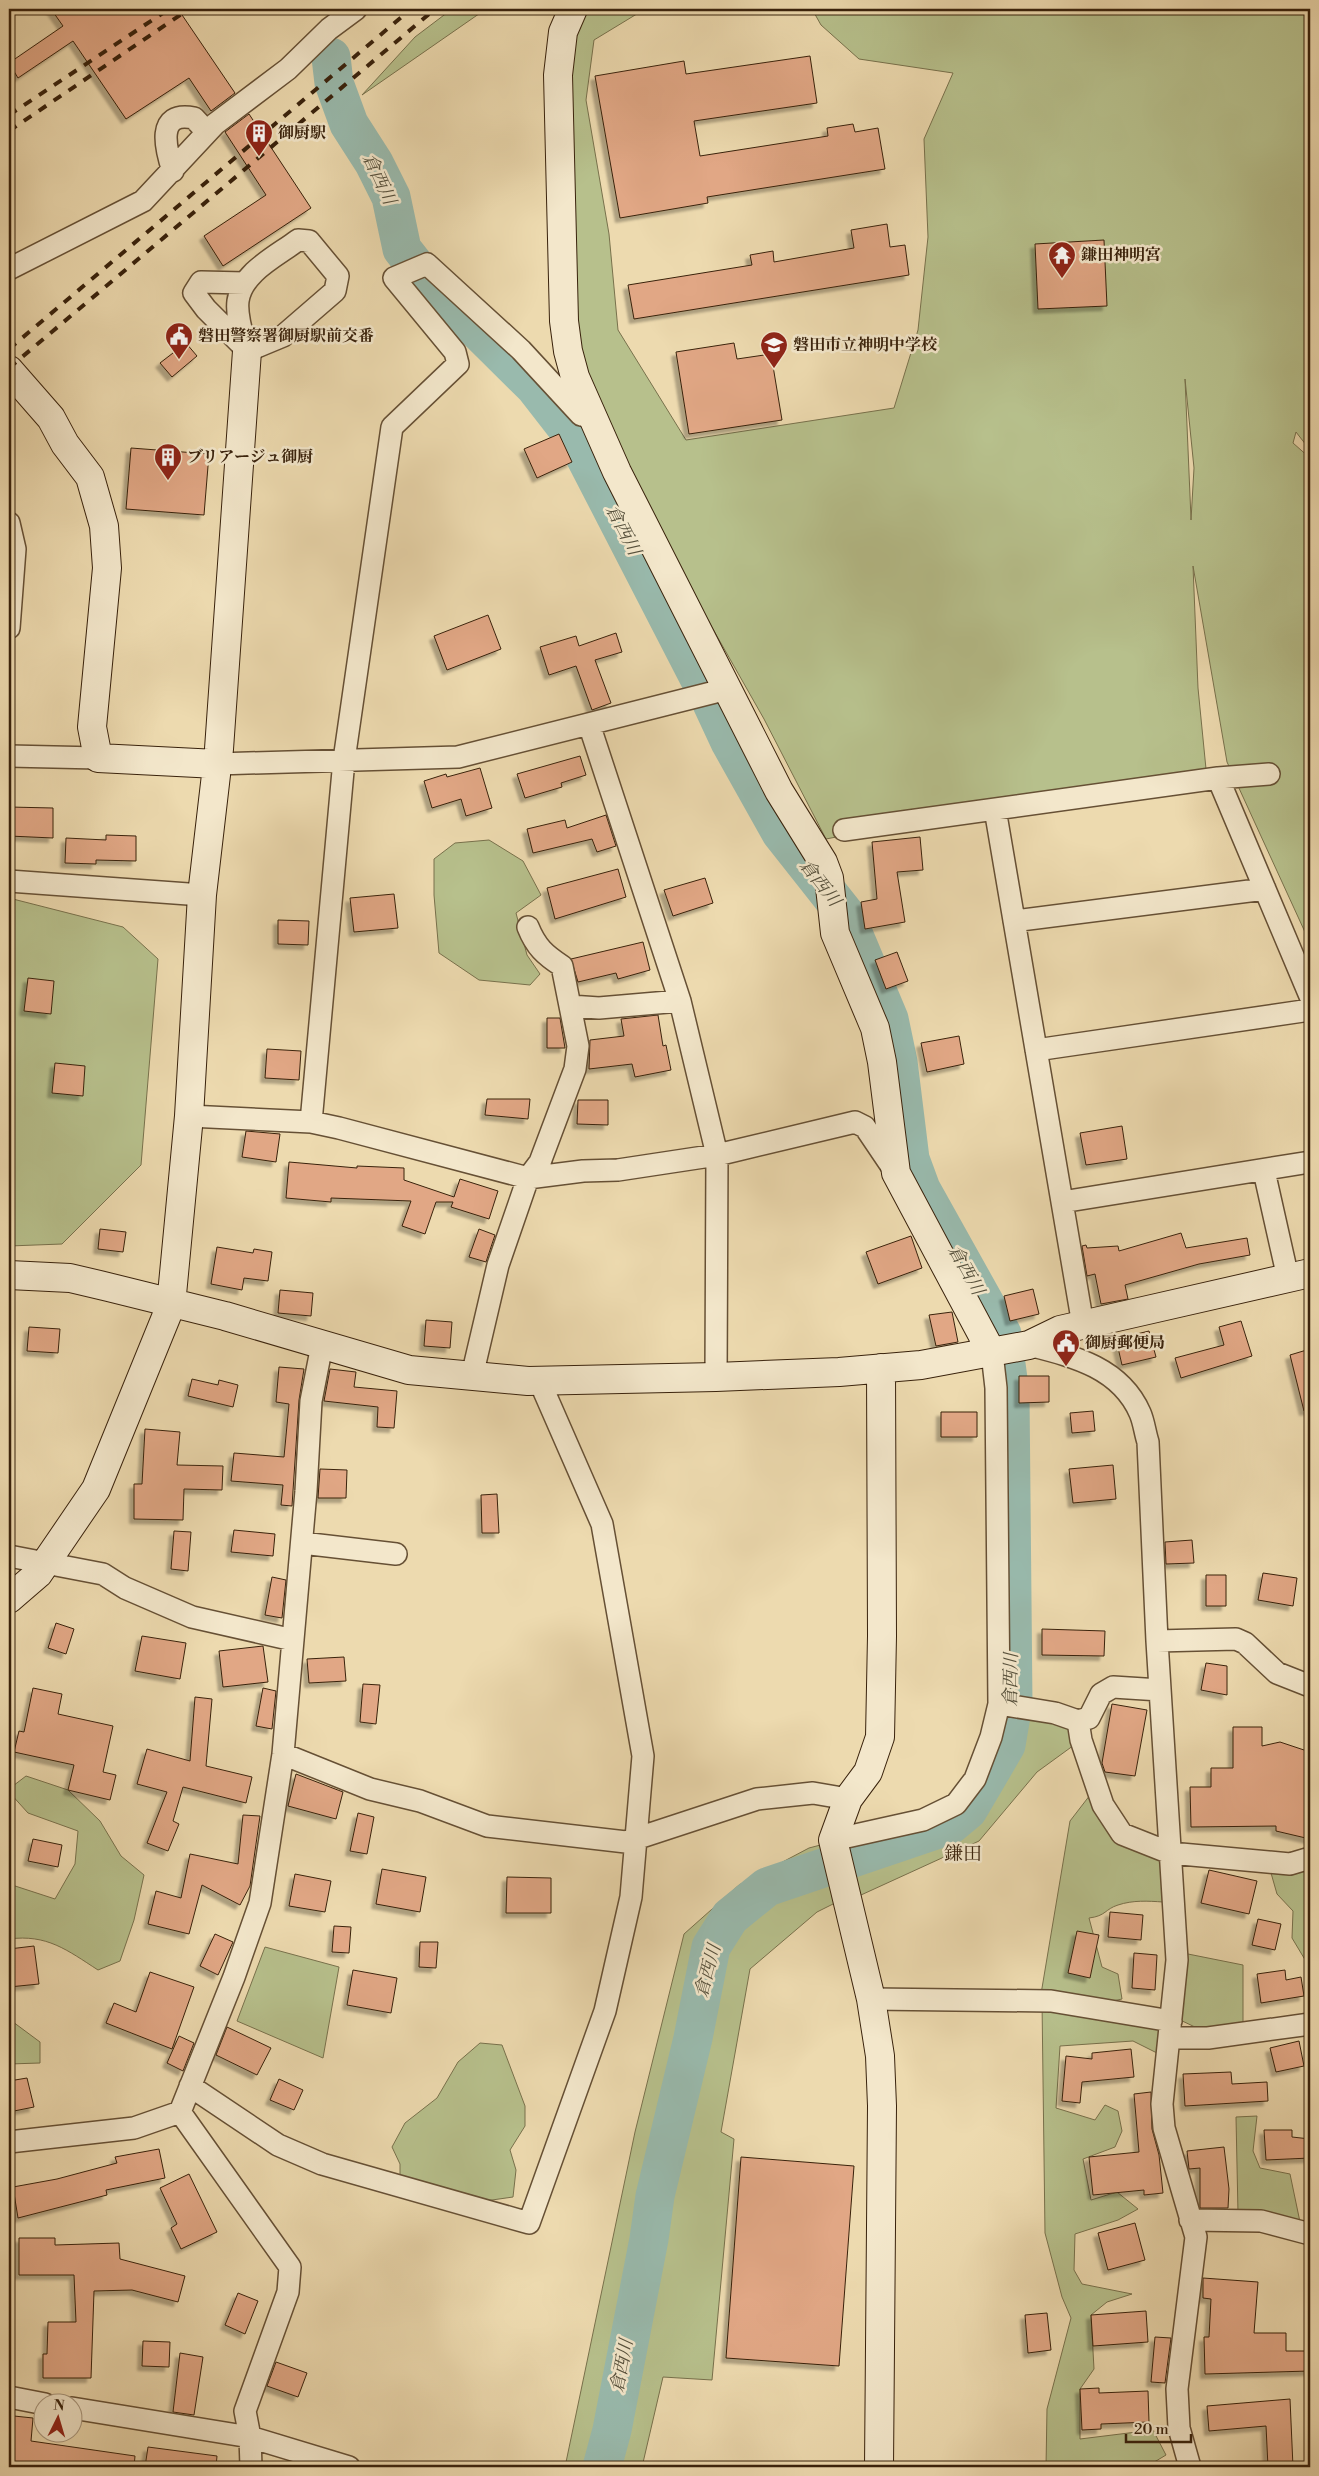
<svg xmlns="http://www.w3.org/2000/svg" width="1319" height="2476" font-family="'Libre Bodoni','Noto Serif JP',serif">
<defs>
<filter id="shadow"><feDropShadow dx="-4.5" dy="4.5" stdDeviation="1" flood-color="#0004"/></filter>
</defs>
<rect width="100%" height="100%" fill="#eddaaf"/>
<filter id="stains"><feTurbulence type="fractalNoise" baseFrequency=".004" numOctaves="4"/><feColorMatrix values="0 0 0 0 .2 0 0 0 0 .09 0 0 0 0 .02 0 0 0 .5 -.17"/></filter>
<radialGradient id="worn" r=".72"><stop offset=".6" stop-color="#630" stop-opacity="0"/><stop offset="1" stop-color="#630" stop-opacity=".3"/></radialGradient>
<path fill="#b7c08c" stroke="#78714c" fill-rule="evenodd" d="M452 9H486L362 95 415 37Z
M573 9H645L594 40 586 100 609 234 618 330 686 440 894 408 918 330 928 237 924 139 953 73 859 59 821 25 812 9H1310V450L1296 432 1293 443 1310 458V943L1227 762 1193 566 1198 688 1207 779 949 815 826 839 764 719 701 608 580 370 568 315 565 27ZM1185 379 1194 468 1191 520V519Z
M489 840 523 861 541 895 516 913 527 955 540 974 530 985 479 980 439 953 434 895V859L455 843Z
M9 898 123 927 158 959 141 1165 62 1244 9 1246Z
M999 1704 1055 1713 1081 1740 1037 1772 979 1841 861 1895 839 1901 817 1912 750 1969 721 2132 734 2139 712 2380 663 2377 642 2467H565L635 2132 684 1934 739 1885 809 1848 870 1832 956 1804Z
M26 1776 68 1790 100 1821 121 1856 144 1875 134 1920 120 1961 98 1970C67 1950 47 1934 9 1939V1884L55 1899 75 1864 78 1831 28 1813 9 1792V1789Z
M1097 1786 1122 1834 1170 1853 1163 1902C1148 1901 1133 1900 1118 1905 1105 1909 1106 1916 1089 1918L1102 1967 1118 1974 1122 1999 1085 2007 1041 1994 1070 1821Z
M1310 1864V1968L1292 1938 1293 1911 1277 1894 1269 1866Z
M265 1947 339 1967 323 2058 237 2021Z
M1183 1953 1243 1965V2033L1197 2028 1176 2018Z
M1042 2001 1164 2020 1159 2054 1133 2041 1060 2046 1056 2108 1095 2120 1105 2105 1118 2111 1122 2131 1115 2147 1083 2159 1091 2200 1117 2192 1138 2209 1118 2220 1075 2234 1074 2270 1082 2284 1132 2294 1107 2302 1091 2315 1094 2369 1080 2389V2439L1153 2430 1166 2455 1146 2467H1046L1047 2409 1071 2318 1062 2297 1045 2233Z
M9 2019 40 2042V2063L9 2064Z
M480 2043 502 2045 525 2106V2126L510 2150 516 2170 513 2197 485 2201 400 2177V2164L392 2147 405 2123 437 2098 458 2062Z
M1257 2116 1253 2151 1260 2168 1290 2174 1300 2222 1238 2213 1236 2117Z"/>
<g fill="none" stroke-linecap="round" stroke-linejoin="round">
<path stroke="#99baad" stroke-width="39" d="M331 57 334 83 349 124 374 163 391 197 402 249 424 277 535 387 577 441 710 699 730 742 781 833 845 914 889 1019 898 1062 910 1159 921 1189 1002 1334 1010 1394 1013 1704 1006 1745 968 1810 950 1825 767 1887 730 1917 711 1947 693 2038 655 2196 649 2239 612 2430 602 2467"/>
</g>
<path fill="#e1a785" stroke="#39220c" filter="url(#shadow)" d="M51 9H178L235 93 211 111 189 78 126 119 73 41 18 78 9 63 63 26Z
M810 56 817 103 694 121 700 156 828 136 827 128 853 124 855 132 878 128 885 169 707 197 708 203 620 218 595 76 684 61 686 74Z
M249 114 311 208 223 266 204 236 266 195 225 132Z
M887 224 890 247 905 245 909 275 634 319 628 285 752 265 750 255 773 251 774 262 854 248 851 230Z
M1104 240 1107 306 1038 309 1035 244Z
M186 343 197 356 172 377 160 363Z
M734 343 737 359 771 354 782 420 689 434 676 352Z
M559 434 572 462 537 478 524 449Z
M131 448 209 454 204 515 126 509Z
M488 615 501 649 447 670 434 636Z
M616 633 622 652 595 660 611 703 592 710 576 666 549 675 540 647 576 636 579 646Z
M580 756 586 775 561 783 562 787 525 798 517 774Z
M480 768 492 808 466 816 461 799 432 808 424 781 446 774 447 777Z
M9 807 53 808V838L9 836Z
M606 815 616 846 597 852 592 839 533 853 527 829 565 820 567 828Z
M106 835 136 836V861L96 860V864L65 863 66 838 106 840Z
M920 837 923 870 897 872 905 922 865 929 861 902 877 899 872 842Z
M618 869 626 897 555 919 547 888Z
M705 878 713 903 673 916 664 890Z
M394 894 398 928 354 932 350 898Z
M278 920 309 921 308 945 278 944Z
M643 942 650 970 618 979 616 973 578 982 571 959Z
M897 952 908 981 886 989 875 960Z
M28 978 54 981 51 1014 24 1011Z
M658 1015 663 1046 666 1045 671 1070 635 1077 632 1064 589 1069 590 1040 624 1036 621 1019Z
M547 1018H560L565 1048H547Z
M959 1036 964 1064 927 1072 921 1043Z
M267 1049 301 1051 299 1080 265 1078Z
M55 1063 85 1066 83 1096 52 1093Z
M487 1099H530L528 1119 485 1115Z
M578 1100H608V1125L577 1124Z
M1122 1126 1127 1159 1086 1165 1080 1133Z
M246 1131 280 1134 276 1162 242 1157Z
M289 1162 357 1168V1166L404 1168V1180L454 1197 460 1179 498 1191 489 1219 451 1207 453 1202H436L425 1234 402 1226 411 1201 331 1198V1202L286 1198Z
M100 1229 126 1232 123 1252 98 1249Z
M479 1229 495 1235 486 1262 469 1257Z
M1181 1233 1186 1248 1247 1238 1250 1255 1199 1264 1125 1285 1128 1299 1101 1304 1095 1274 1087 1276 1082 1246 1086 1245 1087 1248 1118 1246 1119 1251Z
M911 1236 922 1268 878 1284 866 1252Z
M217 1247 253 1253 254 1249 272 1252 268 1281 244 1278 242 1290 211 1284Z
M1033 1289 1039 1314 1010 1321 1004 1296Z
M280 1290 313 1293 311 1316 278 1313Z
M952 1312 958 1342 936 1346 929 1315Z
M426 1320 452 1322 450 1348 424 1346Z
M1241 1321 1252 1356 1181 1378 1175 1358 1224 1345 1219 1327Z
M29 1327 60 1329 58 1353 27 1351Z
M1149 1331 1156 1357 1122 1365 1116 1339Z
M1310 1349V1410L1304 1411 1290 1355Z
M279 1367 304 1369 299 1400 292 1506 281 1505 283 1485 231 1481 234 1453 284 1457 289 1404 276 1402Z
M330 1369 356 1372 354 1387 397 1391 394 1428 377 1427 378 1407 324 1401Z
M1019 1376H1049V1402L1019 1403Z
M192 1379 218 1385 219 1380 238 1385 233 1407 188 1396Z
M1093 1411 1095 1431 1072 1433 1070 1413Z
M941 1412H977V1437H941Z
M145 1429 180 1432 177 1465 223 1466 222 1490 184 1489 183 1520 134 1519V1484H142Z
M1113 1465 1116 1499 1073 1503 1069 1469Z
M320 1469 347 1470 346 1498H318Z
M497 1494 499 1533H482L481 1495Z
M234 1530 275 1534 273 1556 231 1552Z
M174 1531 191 1532 188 1571 171 1569Z
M1192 1540 1194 1563 1166 1564 1165 1542Z
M1263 1573 1297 1578 1293 1606 1258 1600Z
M1206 1575H1226V1606H1206Z
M272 1577 286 1580 282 1618 265 1615Z
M56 1623 74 1629 66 1654 48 1648Z
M1042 1629 1105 1631 1104 1656 1042 1655Z
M142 1636 186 1643 180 1679 135 1671Z
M263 1646 268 1682 223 1687 219 1651Z
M344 1657 346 1681 309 1683 307 1659Z
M1206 1663 1227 1666V1695L1201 1690Z
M363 1684 380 1685 376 1724 360 1722Z
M33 1688 62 1694 58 1714 113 1726 103 1772 116 1775 110 1800 68 1790 74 1765 14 1752 19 1731 24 1732Z
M263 1688 276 1691 272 1729 256 1726Z
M195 1697 212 1699 206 1766 252 1777 246 1803 183 1787 173 1821 179 1824 168 1851 147 1843 167 1792 137 1784 147 1749 190 1761Z
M1112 1704 1147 1710 1135 1776 1105 1772 1102 1763Z
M1233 1727H1262V1746L1280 1742 1310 1752V1839L1276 1831V1826L1191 1827 1190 1787H1211V1768H1233Z
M296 1774 343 1792 336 1819 288 1806Z
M358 1813 374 1817 367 1854 350 1851Z
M243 1815 260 1816 250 1886 240 1905 202 1885 189 1934 148 1924 156 1891 181 1898 190 1854 238 1864Z
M33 1839 62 1845 58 1867 28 1861Z
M382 1869 426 1877 420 1912 376 1904Z
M1209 1870 1257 1881 1249 1914 1201 1903Z
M295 1874 331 1881 325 1912 289 1906Z
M507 1877 551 1878V1913H506Z
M1110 1912 1143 1915 1141 1940 1108 1937Z
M1258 1919 1281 1924 1275 1950 1252 1945Z
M334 1926 351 1927 349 1953 332 1952Z
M1077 1931 1099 1935 1090 1978 1068 1973Z
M215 1934 233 1942 218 1975 200 1966Z
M420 1942H438L436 1968 419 1967Z
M34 1946 39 1984 9 1987V1949Z
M1134 1953 1157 1955 1155 1990 1132 1988Z
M353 1970 397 1978 391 2013 347 2005Z
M1285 1970 1286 1980 1301 1977 1304 1996 1261 2003 1257 1974Z
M150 1972 194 1987 172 2049 106 2023 114 2003 136 2012Z
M227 2027 271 2048 257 2075 216 2055Z
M179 2036 194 2043 183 2071 167 2063Z
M1299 2041 1304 2066 1276 2072 1270 2048Z
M1131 2049 1134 2077 1082 2082 1080 2103 1062 2101 1066 2056 1092 2059V2053Z
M1231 2072 1232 2084 1267 2082 1268 2101 1185 2106 1183 2074Z
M27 2078 34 2107 9 2112V2081Z
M279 2079 303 2090 294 2110 270 2100Z
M1151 2092 1152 2129 1159 2155 1163 2193 1144 2195V2190L1093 2195 1089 2157 1139 2152 1134 2094Z
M1264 2130H1292V2137L1310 2139V2158L1266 2160Z
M1224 2147 1229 2189 1228 2208H1200V2168L1189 2169 1187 2151Z
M159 2149 165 2178 106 2190 107 2195 18 2218 13 2187 57 2179 117 2163 115 2157Z
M741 2157 854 2166 839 2366 726 2358Z
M189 2174 217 2232 181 2249 171 2228 177 2224 160 2188Z
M1135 2223 1145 2260 1108 2270 1098 2233Z
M19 2238H55V2245L119 2243 120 2259 185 2276 178 2302 132 2290 94 2291 91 2378H43V2354H47L48 2322H76L74 2275H19Z
M1203 2278 1258 2282 1254 2333H1286V2351H1310V2371L1205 2374 1204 2337H1209L1211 2299 1203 2298Z
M238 2293 258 2301 245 2334 225 2325Z
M1146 2311 1148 2342 1093 2346 1091 2315Z
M1047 2313 1051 2350 1028 2353 1025 2315Z
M1155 2337 1171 2338 1165 2383 1151 2382Z
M143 2341 170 2342 169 2367 142 2366Z
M180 2353 203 2357 194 2415 173 2412Z
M276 2362 307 2373 298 2397 267 2386Z
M1099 2388V2393L1148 2391 1149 2422 1101 2424V2429L1082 2430 1080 2389Z
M1290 2399 1293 2467H1268L1266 2426 1209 2431 1207 2406Z
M14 2416 33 2418 31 2441 135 2456 134 2467H9Z
M148 2447 217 2456 216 2467H145Z"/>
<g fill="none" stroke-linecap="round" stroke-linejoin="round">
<g stroke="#665035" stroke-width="24">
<path id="street" d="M173 171C166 150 155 110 194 118L207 132
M298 240 309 241 338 276 335 291 283 336 247 351C243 336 236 317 238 301 242 272 277 256 298 240Z
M9 269 143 201 215 124 288 69 329 29 356 9
M245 283 201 282 194 293 206 309 247 350
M9 523 15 549 9 628
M589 724 680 1001 717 1155 716 1377
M9 756 98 758
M217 764 458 757 727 689
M1218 778 1310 996
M995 809 1083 1325
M844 830 1218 778 1269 774
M9 881 202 895
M1014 921 1265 889
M570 1006 599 1008 680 1001
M1036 1050 1310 1010
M189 1116 311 1122 339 1128 528 1178 583 1171 618 1170 717 1155 855 1122 865 1127 894 1170
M311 1122 344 760 392 427 458 364 455 352 394 278 427 264 521 350 581 415 591 416
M1264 1171 1288 1278
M1062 1202 1310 1162
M1029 1345C1072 1356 1120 1367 1140 1413 1144 1422 1145 1433 1148 1442L1157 1641 1177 1960 1162 2104 1164 2128 1196 2237 1177 2389 1179 2428 1190 2467
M472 1376 498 1265 528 1178 540 1162 575 1069 578 1046 562 966C545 955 536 947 528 927
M302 1543 396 1554
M9 1556 103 1574 125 1588 192 1617 293 1640
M1157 1641 1236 1639 1245 1643 1277 1673 1310 1686
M999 1704 1055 1713 1078 1721 1081 1740 1103 1805 1122 1834 1170 1853 1290 1864 1310 1858
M1078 1721 1089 1718 1101 1694 1113 1687 1160 1690
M283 1754 370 1789 420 1801 487 1826 626 1842 757 1799 813 1793 848 1799
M833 1840 923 1820 956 1804 975 1779 991 1737 999 1704 996 1388 992 1353
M871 1999 1051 2001 1171 2021
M1169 2038H1208L1310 2024
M190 2086 278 2145 322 2164 529 2223 605 2011 631 1897 643 1756 602 1524 539 1380
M180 2112 234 1977 260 1903 283 1754 306 1491 311 1401 322 1345
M180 2112 290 2267 288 2292 245 2411 250 2437 251 2467
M9 2142 134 2128 180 2112
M1190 2220 1261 2221 1310 2234
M9 2397 45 2404
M72 2408 250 2437 349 2467"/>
</g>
<g stroke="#39220c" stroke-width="30">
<path id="secondary" d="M573 9 563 32 558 75 564 321 568 351 575 377 617 472 779 791 823 862 829 878 835 933 875 1028 882 1062 896 1173 992 1353
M9 370 51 418 65 444 90 477 104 526 107 568 92 727 98 758 217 764
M9 1275 70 1278 108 1287 225 1316 409 1370 528 1381 716 1377 839 1372 921 1365 1029 1345 1060 1330 1310 1273
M9 1599 38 1574 96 1489 171 1305 189 1116 202 895 219 749 247 351
M879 2467 882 2106 880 2056 871 1999 833 1840 848 1799 868 1772 880 1737 882 1636 881 1368"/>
</g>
<use href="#street" stroke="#f3e7cb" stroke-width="21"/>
<use href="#secondary" stroke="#f3e7cb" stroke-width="28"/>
<path stroke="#39220c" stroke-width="4" stroke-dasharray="9 9" stroke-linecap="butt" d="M9 115 169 9
M9 131 189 9
M9 349 411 9
M9 368 435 9"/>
</g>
<defs>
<g id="building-pin" transform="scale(1.4375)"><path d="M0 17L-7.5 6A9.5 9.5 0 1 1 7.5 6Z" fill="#8f2418" stroke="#f3e7cb"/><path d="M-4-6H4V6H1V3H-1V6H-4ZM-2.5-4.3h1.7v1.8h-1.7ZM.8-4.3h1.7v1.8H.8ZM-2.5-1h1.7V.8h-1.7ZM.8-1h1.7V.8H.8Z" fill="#fff"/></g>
<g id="temple-pin" transform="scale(1.4375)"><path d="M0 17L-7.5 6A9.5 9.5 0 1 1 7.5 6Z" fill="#8f2418" stroke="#f3e7cb"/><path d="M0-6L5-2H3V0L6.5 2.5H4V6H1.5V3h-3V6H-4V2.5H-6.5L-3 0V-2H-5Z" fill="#fff"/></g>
<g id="civic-pin" transform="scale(1.4375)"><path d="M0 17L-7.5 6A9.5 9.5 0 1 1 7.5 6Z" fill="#8f2418" stroke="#f3e7cb"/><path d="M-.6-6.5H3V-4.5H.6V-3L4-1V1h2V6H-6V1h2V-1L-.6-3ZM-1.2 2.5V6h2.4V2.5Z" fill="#fff"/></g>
<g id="school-pin" transform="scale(1.4375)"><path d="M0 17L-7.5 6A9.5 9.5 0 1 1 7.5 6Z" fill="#8f2418" stroke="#f3e7cb"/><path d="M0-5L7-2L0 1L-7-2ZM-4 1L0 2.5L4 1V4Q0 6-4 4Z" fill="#fff"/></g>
</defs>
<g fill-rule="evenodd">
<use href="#building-pin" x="259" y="133"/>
<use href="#temple-pin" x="1062" y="255"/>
<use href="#civic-pin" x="179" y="336"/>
<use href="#school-pin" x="774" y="345"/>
<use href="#building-pin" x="168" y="457"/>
<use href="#civic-pin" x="1066" y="1343"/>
</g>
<g text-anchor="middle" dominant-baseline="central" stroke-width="5" stroke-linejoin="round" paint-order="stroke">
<g font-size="16" font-weight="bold" fill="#39220c" stroke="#f3e7cb" text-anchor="start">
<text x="278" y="133">御厨駅</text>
<text x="1081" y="255">鎌田神明宮</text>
<text x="198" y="336">磐田警察署御厨駅前交番</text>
<text x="793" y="345">磐田市立神明中学校</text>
<text x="187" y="457">ブリアージュ御厨</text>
<text x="1085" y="1343">御厨郵便局</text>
</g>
<g font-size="18" font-style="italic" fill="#56503c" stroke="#f3e7cb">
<text transform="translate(379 179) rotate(65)">倉西川</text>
<text transform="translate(623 530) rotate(63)">倉西川</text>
<text transform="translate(820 883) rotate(52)">倉西川</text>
<text transform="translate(966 1270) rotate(61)">倉西川</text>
<text transform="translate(1011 1680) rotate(-89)">倉西川</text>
<text transform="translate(708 1971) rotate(-75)">倉西川</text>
<text transform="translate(622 2366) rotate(-79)">倉西川</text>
</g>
<g font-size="19" fill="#39220c" stroke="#f3e7cb">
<text x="963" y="1854">鎌田</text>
</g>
</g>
<rect width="1319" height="2476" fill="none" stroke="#eddaaf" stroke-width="30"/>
<rect x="10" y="10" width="1299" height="2456" fill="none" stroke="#39220c" stroke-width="2.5"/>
<rect x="15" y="15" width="1289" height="2446" fill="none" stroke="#39220c"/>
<g transform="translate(58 2418) rotate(5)"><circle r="24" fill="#f3e7cb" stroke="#a9987f"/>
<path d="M0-4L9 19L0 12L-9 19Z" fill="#8f2418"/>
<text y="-8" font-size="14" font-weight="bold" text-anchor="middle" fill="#39220c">N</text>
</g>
<path d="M1126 2434v8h65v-8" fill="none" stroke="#39220c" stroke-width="2.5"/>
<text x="1134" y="2434" font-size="15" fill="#39220c" stroke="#f3e7cb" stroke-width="4" paint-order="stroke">20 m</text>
<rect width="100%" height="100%" filter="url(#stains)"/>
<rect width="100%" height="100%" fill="url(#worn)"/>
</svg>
